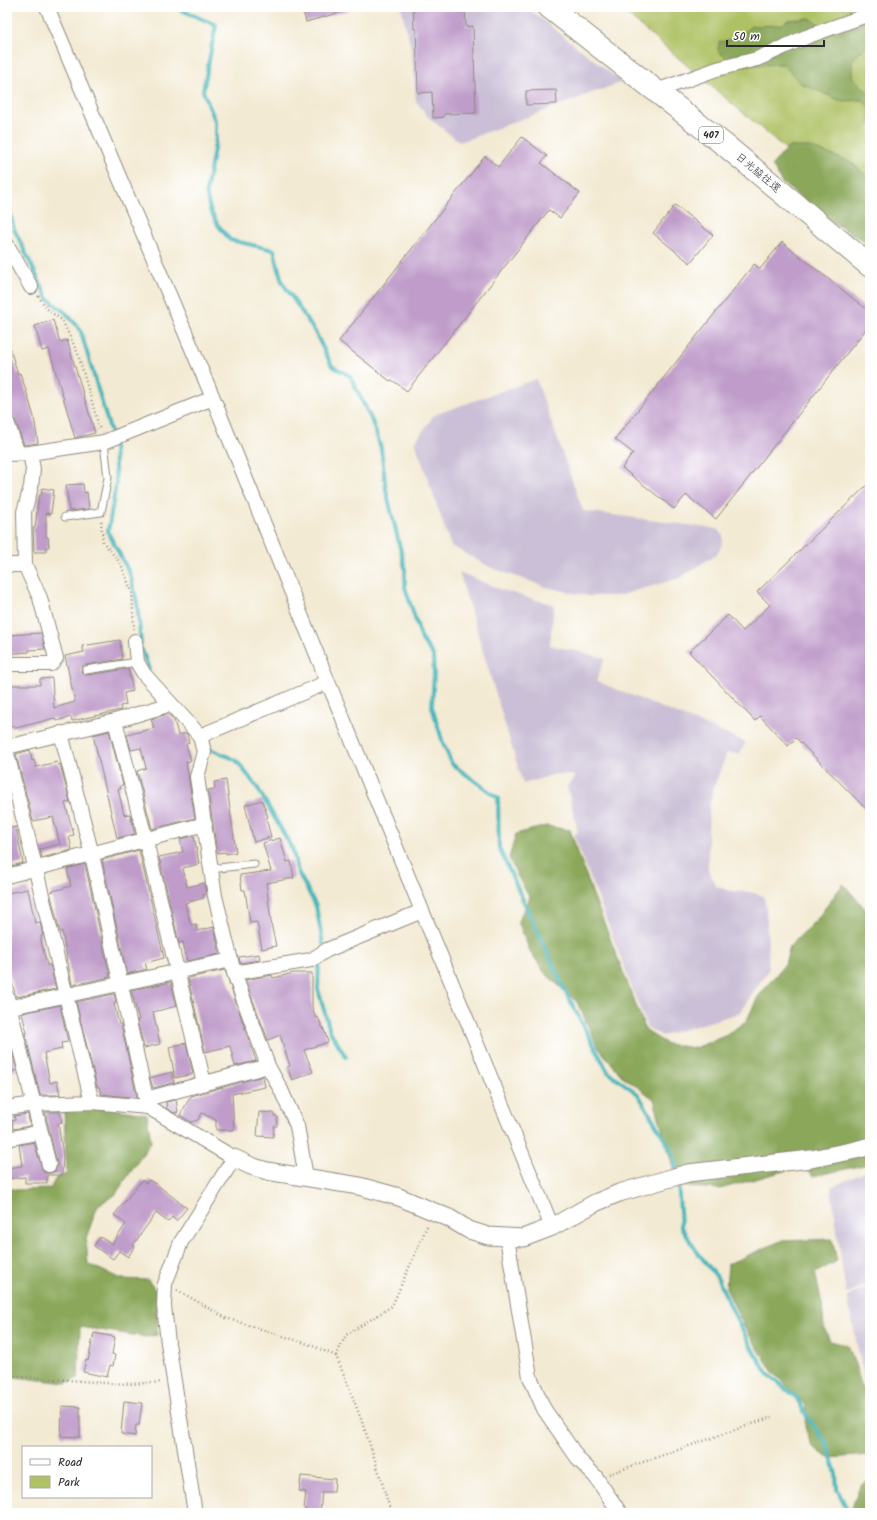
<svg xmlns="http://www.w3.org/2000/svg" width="877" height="1520" font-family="Kalam,'Klee One',sans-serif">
<rect width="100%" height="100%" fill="#fff"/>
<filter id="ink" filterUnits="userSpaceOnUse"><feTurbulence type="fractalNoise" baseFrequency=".025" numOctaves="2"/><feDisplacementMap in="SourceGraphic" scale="8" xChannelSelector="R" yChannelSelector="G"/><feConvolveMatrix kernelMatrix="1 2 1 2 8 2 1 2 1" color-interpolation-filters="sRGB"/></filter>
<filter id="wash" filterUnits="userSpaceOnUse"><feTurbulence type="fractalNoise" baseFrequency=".012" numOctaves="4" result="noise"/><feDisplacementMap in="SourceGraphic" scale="16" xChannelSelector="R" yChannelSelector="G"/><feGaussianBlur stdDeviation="0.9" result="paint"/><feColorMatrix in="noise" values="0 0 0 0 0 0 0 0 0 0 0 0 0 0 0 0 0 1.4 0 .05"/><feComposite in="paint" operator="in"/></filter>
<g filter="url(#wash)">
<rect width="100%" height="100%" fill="#f3ead3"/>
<path fill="#cabfd6" d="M401 7H526L622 82 460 142 429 118 416 101 412 53Z
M536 379 583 511 717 529 723 535V542L718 553 680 578 617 596H588L546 587 492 568 451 546 415 442 434 415Z
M459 572 502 590 554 605 550 645 605 658 596 681 746 742 739 754 727 753 714 786 709 808 708 835V869L716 886 730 891 750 892 763 896 766 906 769 969 739 1013 662 1036 647 1027 574 835 578 832 567 786 576 776 556 774 523 784Z
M870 1170V1283L846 1294 831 1187Z
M870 1286V1388H866L847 1297Z"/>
<path fill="#aec164" stroke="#6c7648" d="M618 7H870V221L847 201Z"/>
<path fill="#8aa75a" stroke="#5a6942" d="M870 17V42L852 60V77L870 94V107L862 100 841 101 800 83 783 64 752 65 731 64 718 50 719 42C734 40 740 37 751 26L781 25 788 20 809 18 829 30 839 33 852 28Z
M789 147H809L851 162 870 179V247L862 240 836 224 782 183 772 165Z
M546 826 570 830 592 892 646 1031 667 1044 695 1048 727 1035 747 1020 758 997 785 964 790 946 817 919 843 884 870 914V1161L864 1165 813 1176 805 1165 720 1189 678 1186 654 1099 621 1075 598 1047 577 1002 545 973 530 951 518 921 530 898 518 877 509 858 516 834Z
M98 1107 147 1114 151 1142 115 1195 98 1205 86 1238 88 1264 121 1279 148 1280 158 1294 157 1335 146 1337 80 1327 78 1378 66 1383 7 1376V1187L16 1190 50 1189 56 1178 67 1174 64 1111Z
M832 1239 837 1261 815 1273 822 1304 824 1328 830 1341 847 1345 855 1364 862 1387 870 1393V1455L828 1458 811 1445 805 1427 806 1406 773 1372 745 1328 726 1288 728 1264 781 1241Z
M870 1480V1513H850L860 1486Z"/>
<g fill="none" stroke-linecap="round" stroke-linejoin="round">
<path stroke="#45b5bb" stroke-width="4" d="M174 7 216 25 203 91 216 123V138L206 192 210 210 218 225 230 240 274 250 282 282 315 332 332 366 350 376 372 421 381 448 386 490 405 568V587L422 640 433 655 434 673 432 707 443 743 452 764 498 798 499 848 564 989 608 1072 638 1094 674 1155 677 1173
M7 201 14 229 48 299 66 313 80 329 111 433
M114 446 116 484 108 532 130 574 137 603 141 643
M142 650 149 669
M208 744 210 749 236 760 257 787 292 848 298 872 316 906 323 944
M319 960 318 989 330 1031 346 1057
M678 1180 681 1227 698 1253 717 1277 737 1320 755 1354 770 1376 796 1397 808 1418 827 1444 836 1474 837 1489 849 1513"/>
</g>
<g id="blocks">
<path fill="#bf9cca" d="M302 7H348L349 10 306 22Z
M413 7H465L466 27 473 26 476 113 444 114V117L433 118 432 92 418 93 416 29H414Z
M556 90 557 104 526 105V91Z
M522 137 547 156 541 163 580 193 560 218 549 210 407 391 392 380 390 381 339 341 485 156 498 167Z
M675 205 713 235 690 263 653 233Z
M782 242 870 312V324L716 519 686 495 674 509 622 468 633 453 615 439 754 264 760 269Z
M53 320 60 342 67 340 95 433 75 438 49 349 42 351 35 326Z
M7 346H9L18 374 20 373 25 387 34 417 38 443 24 445 15 419 12 415 7 414Z
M870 482V813L796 738 788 746 760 716 755 721 689 652 728 615 743 631 770 605 757 592Z
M83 484 84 493 87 492 89 509 69 511 66 485Z
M42 488 54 490 51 514 46 513V537H48L49 547H46V552H34L33 528H35L39 495 41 496Z
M41 633 45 649 29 650V652L7 654V635Z
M120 640 122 659 85 665 83 666 81 670 82 673 87 675 128 669 133 691 124 693 126 705 120 706 121 710 72 721 71 717 56 721 55 718 16 728 15 726 7 728 8 691H10V685H40V679L52 678 54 708 75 702 65 656 84 652 82 646Z
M168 714 174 720 178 735 186 733 187 734 189 743 186 744 191 761 186 762 195 818 152 829 137 771 146 768 141 748 131 750 127 735 154 728 151 719Z
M109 731 123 785 120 786 121 789H118L124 815 130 814 135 834 117 838 93 735Z
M30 750 32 761 34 760 36 767 57 762 58 765 60 764 70 802 65 803 74 835 69 836 72 850 42 858 40 849 60 844 53 817 33 821 16 754Z
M226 780 236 852 226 854V852L217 853 208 790 215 789 214 782Z
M262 800 268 817 266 818 271 837 254 842 245 805Z
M16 827 23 863 7 867V829Z
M194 836 199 864 183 868 187 887 204 883 206 894 203 895 204 898 185 903 191 925 196 924 197 931 214 927 220 954 187 961 183 942 179 943 159 857 183 852 180 839Z
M280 838 287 862 291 861 294 878 266 883 272 928 276 946 262 949 257 922 250 923 245 890H242L240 875 271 871 263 843Z
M139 850 164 958 145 963 147 969 127 974 102 860Z
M85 864 110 977 72 985 62 931 60 932 50 892 71 886 67 869Z
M28 889 35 923 40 922 43 935 41 936V941L47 965H50L56 989 16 997 7 965V893Z
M259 954 260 960 240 963 239 957Z
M225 970 256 1061 235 1066 230 1046 205 1052 188 978Z
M294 973H312V1007L316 1018 318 1017 322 1027H323L328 1042 304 1050 313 1072 292 1080 287 1067 290 1066 280 1035 268 1040 245 980 272 975 273 978Z
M171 982 177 1006 153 1012 160 1044 144 1048 137 1020H139L131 990Z
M114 994 116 1003 114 1004 119 1024H121L137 1098 101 1094 99 1087H97L76 1002Z
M60 1005 68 1042 61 1043 62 1049 44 1053 50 1083 57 1081 60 1095H40L25 1033H27L22 1013Z
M7 1035 17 1070 7 1072Z
M186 1043 193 1074 175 1078 169 1047Z
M172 1072 174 1083 153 1088 150 1078Z
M263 1076 265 1087 232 1094 234 1130H216V1120L202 1113 198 1120 191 1122 180 1115 191 1096Z
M176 1100 178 1112 174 1113 167 1109 166 1102Z
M45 1112H60L62 1122 58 1123 63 1155 62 1175H47V1183H25V1177L7 1179V1168L22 1166 19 1145 34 1142 43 1171 46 1173H51L55 1171 57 1168V1163Z
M259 1112 274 1113V1116H277V1126H274L273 1137 257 1136Z
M28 1114 30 1126 13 1129 12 1121 15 1120 14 1116Z
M142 1180 146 1183 149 1180 156 1184 187 1208 176 1221 172 1217 168 1222 156 1213 133 1245 135 1246 128 1257 119 1251 113 1259 94 1246 100 1237 112 1244 126 1224 114 1215Z
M94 1333 115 1337 112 1354 115 1355 113 1366 110 1365 107 1377 83 1372 86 1360 88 1361Z
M124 1401 142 1403 139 1425H136L135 1436 121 1434Z
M62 1406 80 1407V1437L61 1436Z
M301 1476 335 1479 334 1492H322L320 1513H306V1509H304L306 1492 299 1491Z"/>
</g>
</g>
<g filter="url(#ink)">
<use href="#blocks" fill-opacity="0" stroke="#8f8a7f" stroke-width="1"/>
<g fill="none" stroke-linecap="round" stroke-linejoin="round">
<g stroke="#8f8a7f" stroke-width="9">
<path id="service" d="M65 517 101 512 108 478 104 442
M86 670 137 662
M210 869 254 864"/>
</g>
<g stroke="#8f8a7f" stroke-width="16">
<path id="minor" d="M47 7 213 398 328 682 552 1227
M656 91 717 69 757 59 806 37 870 14
M7 245 31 287
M7 422 18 454
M7 454 30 453 104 442 213 398
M7 565H25
M135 641 137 662 144 674 200 736 204 752 197 777 215 896 234 973 268 1066 281 1090 297 1126 306 1177
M7 664H51L56 658 40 598 25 565 24 512 31 487 33 469 30 453
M115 721 146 841 204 1083
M61 733 92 855 148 1107
M200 736 328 682
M7 747 115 721 171 704
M7 754C37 870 63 986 92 1102
M7 876 205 824
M234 973 311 960 327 950 422 911
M7 997 49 1165
M7 1008 231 960
M146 1099 268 1066
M7 1108 34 1104 92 1102 148 1107 234 1158 181 1242 165 1284 164 1306 168 1343 195 1513
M7 1139 41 1132
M507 1238 530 1377 544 1409 579 1460 595 1476 620 1513"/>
</g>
<g stroke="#8f8a7f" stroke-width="19">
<path id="tertiary" d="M234 1158 251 1166 267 1171 359 1186 399 1197 449 1218 469 1230 488 1236 523 1238 552 1227 595 1203 619 1193 688 1173 811 1159 856 1150 870 1146"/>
</g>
<g stroke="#8f8a7f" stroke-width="24">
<path id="trunk" d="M549 7 726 146 870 266"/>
</g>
<path stroke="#8f8a7f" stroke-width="2.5" stroke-dasharray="1 3" stroke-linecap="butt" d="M38 296 49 311 62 320 78 354 100 430
M101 521 103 542 121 564 132 593 134 629
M177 1290 226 1318 308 1344 336 1356C358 1407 376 1460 391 1513
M336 1356 346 1335 392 1306 428 1224
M7 1375 105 1383 131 1384 162 1382
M609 1474 772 1417"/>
<use href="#service" stroke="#fff" stroke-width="7"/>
<use href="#minor" stroke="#fff" stroke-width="14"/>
<use href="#tertiary" stroke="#fff" stroke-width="17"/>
<use href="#trunk" stroke="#fff" stroke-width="22"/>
</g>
</g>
<g text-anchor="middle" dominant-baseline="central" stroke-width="3" stroke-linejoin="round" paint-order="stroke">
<rect fill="#fff" stroke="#6b6b6b" stroke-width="1" x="699" y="127" width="24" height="16" rx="3"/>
<g font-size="10" font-weight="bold" fill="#2b2b2b">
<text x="711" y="135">407</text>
</g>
<g font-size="11" fill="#2b2b2b" stroke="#fff">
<text transform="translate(758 173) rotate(40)">日光脇往還</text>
</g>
</g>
<rect width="877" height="1520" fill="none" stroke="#fff" stroke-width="24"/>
<rect x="22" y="1446" width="130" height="52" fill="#ffffff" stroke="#aaaaaa"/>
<rect x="30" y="1459" width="20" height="6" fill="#ffffff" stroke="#aaaaaa"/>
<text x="58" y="1466" font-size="12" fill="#2b2b2b">Road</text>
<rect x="30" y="1476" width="20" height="12" fill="#aec164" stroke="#aaaaaa"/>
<text x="58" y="1486" font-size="12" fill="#2b2b2b">Park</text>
<path d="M727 40v6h97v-6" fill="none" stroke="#2b2b2b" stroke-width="2"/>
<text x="733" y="40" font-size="12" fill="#2b2b2b" stroke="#ffffff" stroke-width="3" paint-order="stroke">50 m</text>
</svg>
